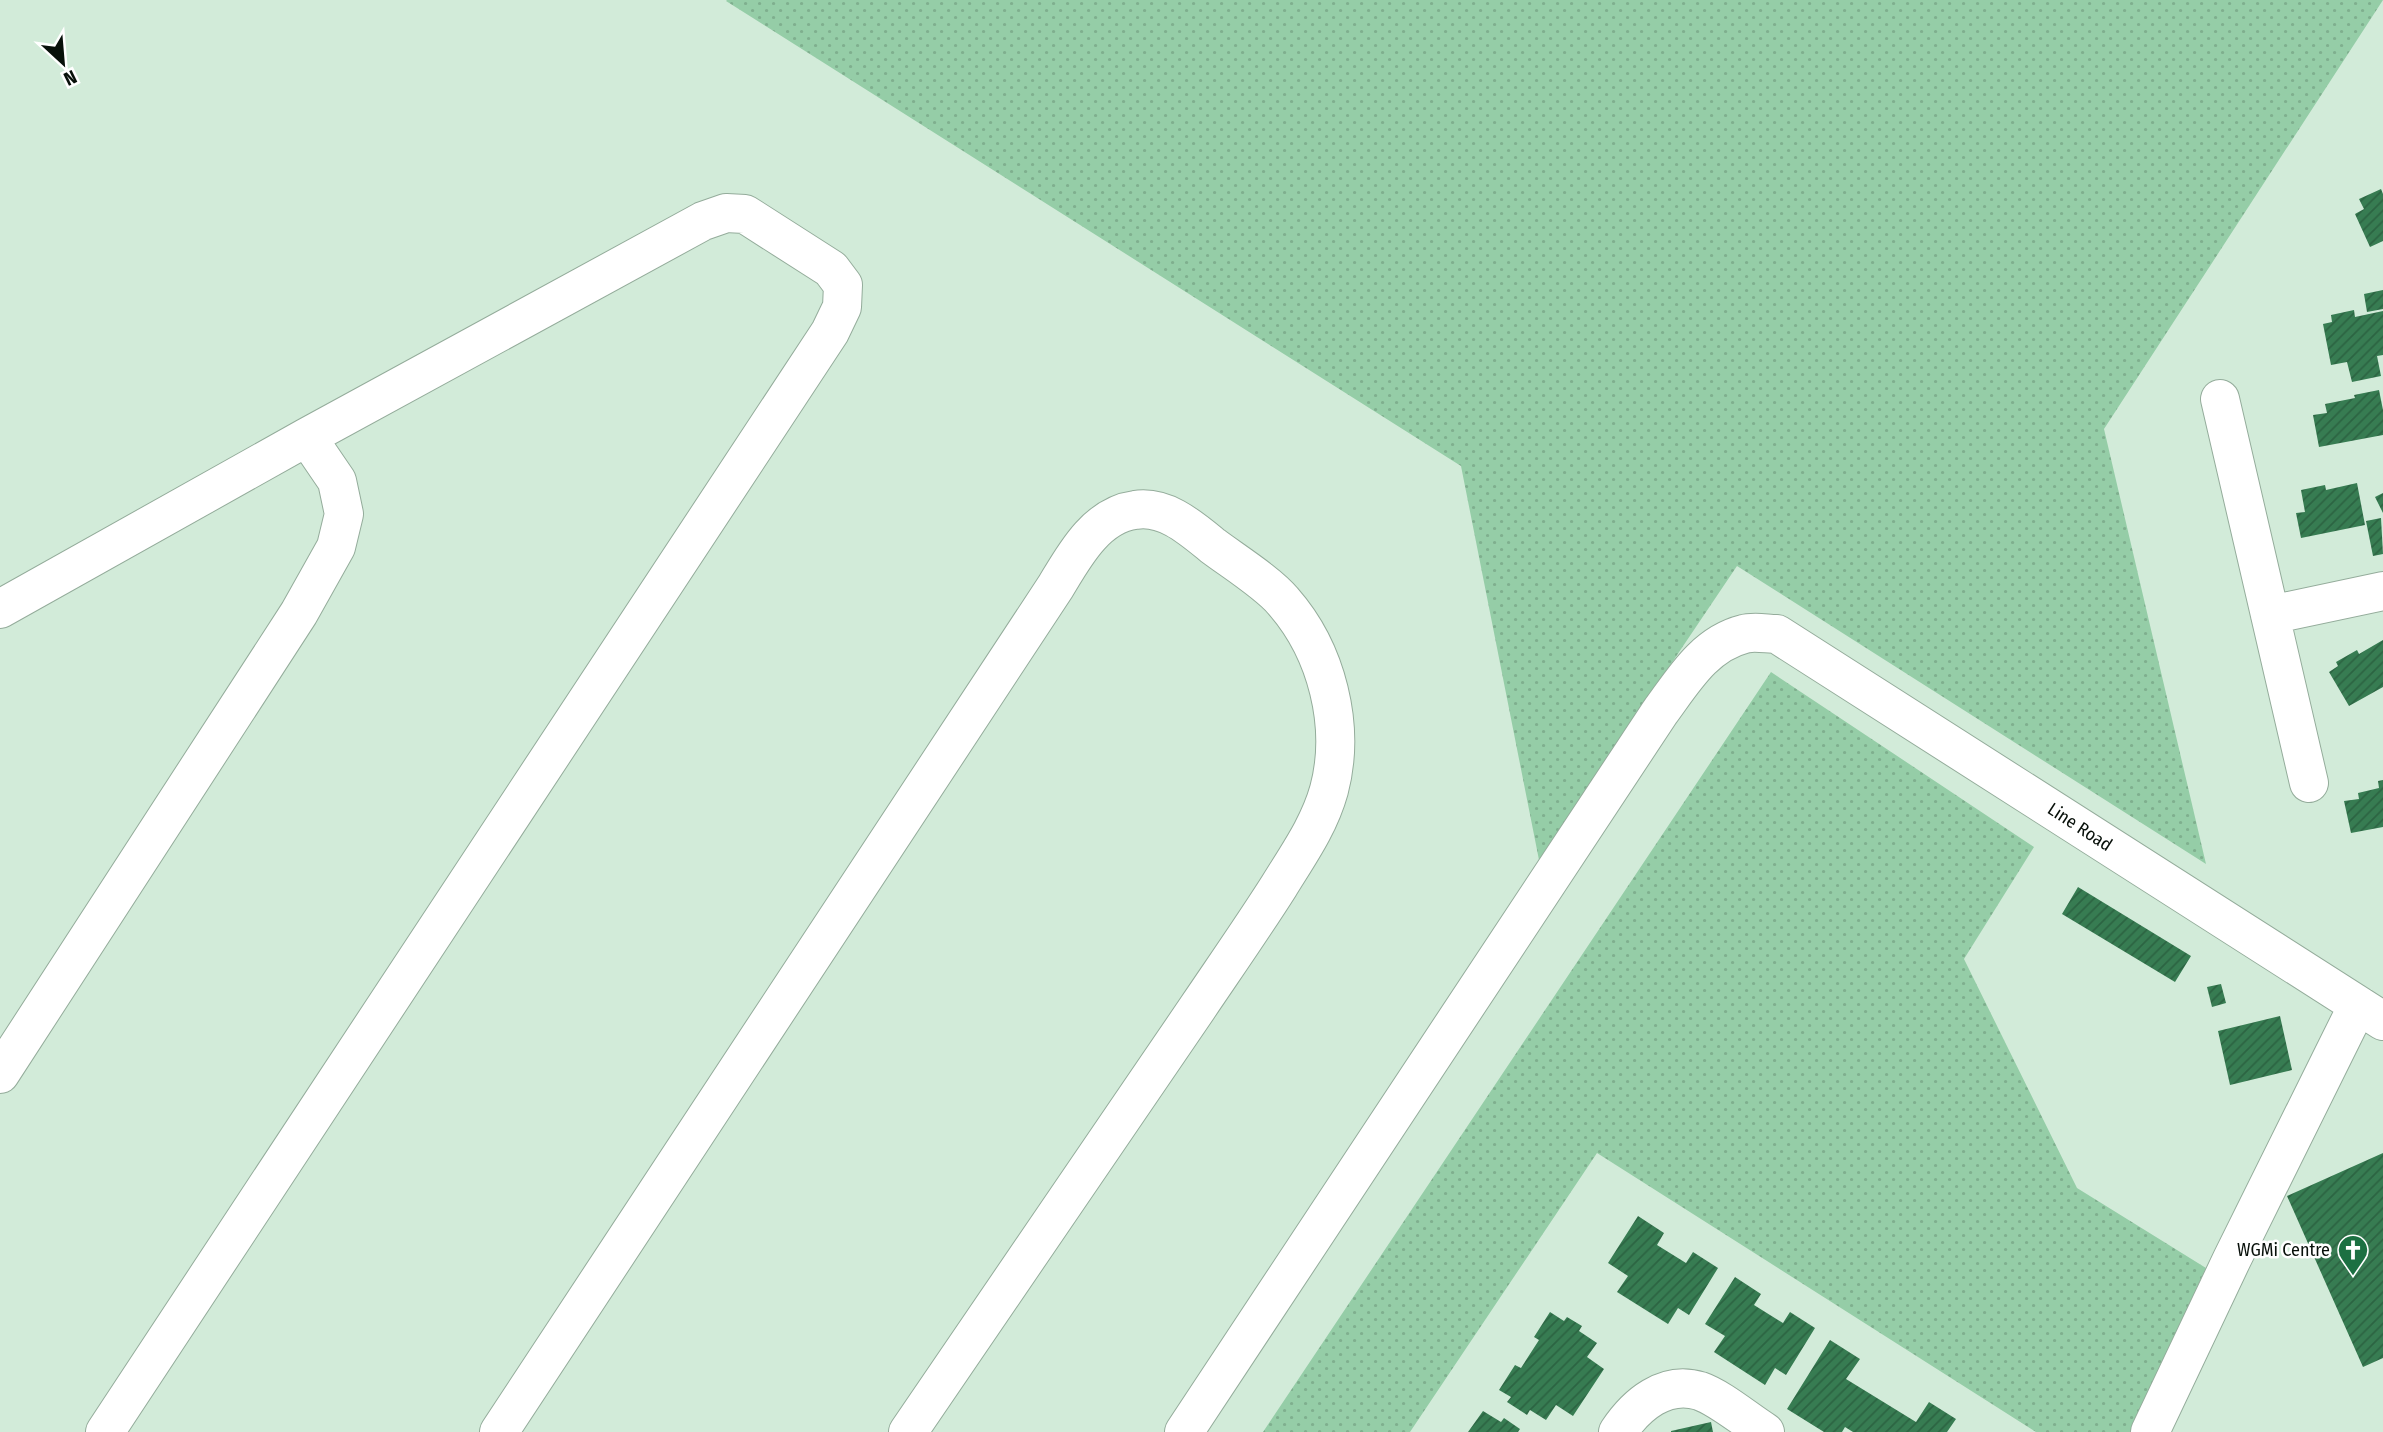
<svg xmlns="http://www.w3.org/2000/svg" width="2383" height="1432" font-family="'Fira Sans Condensed',sans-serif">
<defs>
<pattern id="grass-dots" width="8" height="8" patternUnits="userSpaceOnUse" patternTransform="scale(1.75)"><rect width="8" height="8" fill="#95cda7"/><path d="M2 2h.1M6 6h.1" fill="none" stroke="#7faf8e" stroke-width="1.8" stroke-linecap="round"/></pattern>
<pattern id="building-hatch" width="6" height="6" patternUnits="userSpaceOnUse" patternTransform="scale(1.75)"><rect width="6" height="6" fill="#377c52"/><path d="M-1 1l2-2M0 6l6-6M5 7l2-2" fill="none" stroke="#2c6442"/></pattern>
</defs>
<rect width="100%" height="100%" fill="#d2ebd9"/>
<path fill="url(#grass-dots)" d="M727 0H2383L2104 429 2206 864 1737 566 1539 860 1461 466 726 1Z
M1771 672 2034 847 1964 959 2077 1188 2206 1268 2130 1432H2036L1597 1153 1410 1432H1263Z"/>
<path fill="url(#building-hatch)" d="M2381 189 2383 194V241L2370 247 2355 214 2364 209 2359 199Z
M2383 290V309L2367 312 2364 294Z
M2354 310 2355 317 2383 311V355L2377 356 2381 376 2352 382 2347 362 2331 365 2323 324 2332 322 2331 315Z
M2379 390 2383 410V435L2319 447 2313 415 2327 413 2325 404 2355 398 2354 395Z
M2357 483 2365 525 2301 538 2296 513 2305 512 2301 490 2325 485 2326 490Z
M2383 493V513L2375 497Z
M2381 518 2383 554 2373 556 2366 521Z
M2383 640V687L2349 706 2329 672 2338 666 2336 662 2357 650 2359 654Z
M2383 780V827L2351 833 2344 801 2359 799 2358 793 2379 788 2378 781Z
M2078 887 2191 956 2175 982 2062 914Z
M2221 984 2226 1003 2212 1007 2207 987Z
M2280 1016 2292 1070 2230 1085 2218 1031Z
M2383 1153V1358L2363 1367 2287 1196Z
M1638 1216 1664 1233 1657 1245 1686 1263 1693 1252 1718 1268 1689 1315 1678 1308 1668 1324 1617 1292 1628 1276 1608 1263Z
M1735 1277 1761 1294 1754 1305 1783 1323 1790 1312 1815 1328 1786 1375 1775 1368 1765 1385 1714 1352 1725 1336 1705 1324Z
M1550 1312 1564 1321 1567 1317 1582 1326 1579 1331 1597 1343 1587 1357 1604 1369 1573 1416 1556 1405 1546 1420 1530 1410 1527 1415 1507 1402 1511 1397 1499 1390 1515 1365 1521 1368 1539 1340 1534 1337Z
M1830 1340 1860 1359 1846 1379 1916 1422 1929 1402 1956 1419 1947 1432H1853L1845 1427 1842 1432H1824L1787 1409Z
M1483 1411 1501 1422 1504 1418 1520 1429 1518 1432H1468Z
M1711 1422 1713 1432H1671V1431Z"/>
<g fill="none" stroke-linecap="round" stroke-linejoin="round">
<g stroke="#94ac9b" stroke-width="40">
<path id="minor" d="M2220 399 2309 783
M0 609 307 437 703 221 726 213 745 214 831 269 843 285 842 307 830 332 105 1432
M2270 615 2383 591
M0 1074 299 613 336 547 344 514 337 481 307 437
M499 1432 1056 586C1074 556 1096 515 1135 510 1165 505 1191 528 1213 546 1233 561 1268 583 1283 601 1327 651 1346 726 1329 790 1319 826 1298 855 1279 886 1253 927 1225 967 1198 1007 1101 1149 1005 1290 908 1432
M1184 1432 1660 712C1683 681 1704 644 1744 634 1754 631 1767 634 1777 634L2383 1021
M1618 1432C1636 1405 1665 1380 1700 1391 1720 1398 1746 1420 1765 1432
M2150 1432 2232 1259 2358 1005"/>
</g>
<use href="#minor" stroke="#fff" stroke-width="38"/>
</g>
<defs>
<g id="church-pin" transform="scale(1.575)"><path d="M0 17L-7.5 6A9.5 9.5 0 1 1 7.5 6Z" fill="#1c7042" stroke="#fff"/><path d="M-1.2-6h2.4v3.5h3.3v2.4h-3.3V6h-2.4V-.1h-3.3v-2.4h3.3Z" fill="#fff"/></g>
</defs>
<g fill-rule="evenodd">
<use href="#church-pin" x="2353" y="1250"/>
</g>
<g text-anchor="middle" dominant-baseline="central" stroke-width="5" stroke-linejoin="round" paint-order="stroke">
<g font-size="18" fill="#08100a" stroke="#fff">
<text transform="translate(2080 827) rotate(33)">Line Road</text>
</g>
<g font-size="18" fill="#08100a" stroke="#fff" text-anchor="end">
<text x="2330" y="1250">WGMi Centre</text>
</g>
</g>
<g transform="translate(63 63) rotate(154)" stroke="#ffffff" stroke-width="5" paint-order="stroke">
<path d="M0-5L12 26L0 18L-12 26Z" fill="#08100a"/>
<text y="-10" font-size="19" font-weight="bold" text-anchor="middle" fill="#08100a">N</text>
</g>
</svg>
